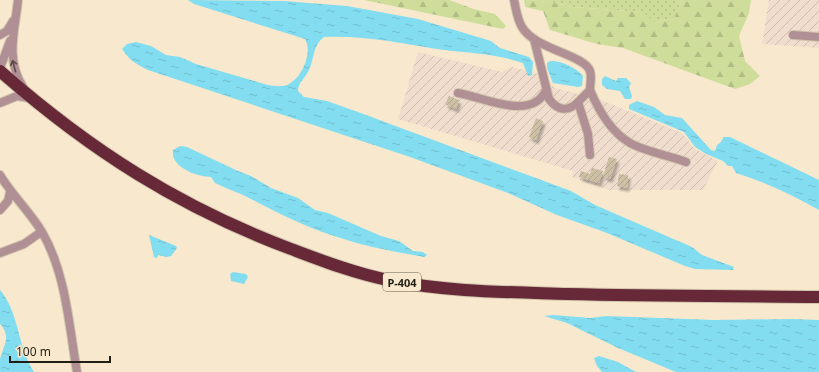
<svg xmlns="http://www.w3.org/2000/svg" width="819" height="372" font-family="'Noto Sans',sans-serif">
<defs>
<pattern id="industrial-furrows" width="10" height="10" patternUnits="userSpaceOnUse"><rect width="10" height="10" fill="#f0ddcd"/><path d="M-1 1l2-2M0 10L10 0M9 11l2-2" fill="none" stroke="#cebdaf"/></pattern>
<pattern id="green-dots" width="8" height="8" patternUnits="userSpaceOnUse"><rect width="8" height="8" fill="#cedd9a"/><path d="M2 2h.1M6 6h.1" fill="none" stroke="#b1bd84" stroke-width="1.8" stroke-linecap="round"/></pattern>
<pattern id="forest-firs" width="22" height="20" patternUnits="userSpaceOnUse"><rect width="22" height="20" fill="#cedd9a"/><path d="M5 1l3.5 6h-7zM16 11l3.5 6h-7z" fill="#b1bd84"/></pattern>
<pattern id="water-ripples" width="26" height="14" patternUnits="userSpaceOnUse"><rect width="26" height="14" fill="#82ddf0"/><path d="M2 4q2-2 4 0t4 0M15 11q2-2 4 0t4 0" fill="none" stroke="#70bdcd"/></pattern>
<pattern id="building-hatch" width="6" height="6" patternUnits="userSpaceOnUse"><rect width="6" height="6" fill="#cec0a5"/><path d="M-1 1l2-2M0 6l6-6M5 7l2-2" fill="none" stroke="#b1a58d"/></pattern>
<filter id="shadow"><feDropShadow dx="2.5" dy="4" stdDeviation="1" flood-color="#0004"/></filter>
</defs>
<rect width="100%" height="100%" fill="#f8e9ce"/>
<path fill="url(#industrial-furrows)" d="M769 0H819V48L762 44Z
M418 52 502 72 512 67 539 74 555 88 601 100 682 133 695 149 718 161 703 190H609L572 177 573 171 398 119Z"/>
<path fill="url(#green-dots)" d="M524 0H682L674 18 655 23 642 12 572 7 550 2 528 0 525 7Z"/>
<path fill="url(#forest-firs)" d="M364 0H449L474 9 495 14 506 26 503 29Z
M528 0 550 2 572 7 643 12 656 23 674 18 682 0H751L749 13 739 36 745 61 760 76 750 84 735 89 623 48 597 44 550 30 543 11 525 7Z"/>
<path fill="url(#water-ripples)" d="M188 0 284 1 347 6 418 19 491 41 500 48 529 57 533 62 532 75 528 76 523 63C497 54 471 53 444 50 405 44 364 35 324 37 312 46 315 59 308 72 304 79 298 83 298 91L304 97 327 101 358 112 571 191 595 205 692 247 702 255 734 267 733 270 695 269 685 266 607 233 557 215 508 193 410 157 148 70C136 64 129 60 122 49L127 44 136 42 151 46 166 55 180 57 196 64 268 85C274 86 281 87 287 85 302 79 313 52 305 39L194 4Z
M550 61C560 60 577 68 583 76L582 86 578 87 553 83 547 68V63Z
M605 76 616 81 618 78H626L631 83 629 87 632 96 631 99H625L620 91 607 89 602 85V79Z
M637 101 654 107 665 115 682 118 711 150 715 151 717 145 720 143 724 137H730L819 180V210C793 195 765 182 736 173L732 166H728L723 161 706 154 695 147 684 132 629 109V105Z
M180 146 187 147 238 171 251 176 271 188 298 198 315 210 328 213 381 236 399 241 413 251 423 252 427 255 424 257C398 252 372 248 347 240 314 231 281 215 251 199 240 193 227 189 215 183L211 177C197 177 170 167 173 150Z
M149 235 176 246 177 248 171 256 167 257 158 255 157 258 154 257Z
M233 272 246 274 248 277 244 284 231 281 230 274Z
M0 290C20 314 17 346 34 372H0C0 368 0 363 0 359 3 346 12 337 0 324Z
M553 315 590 318 606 316 714 320 792 319 819 320V372H676L618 348 567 323 544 316Z
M599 356 618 362 636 372H602L597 366 594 358Z"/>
<path fill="url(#building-hatch)" filter="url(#shadow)" d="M449 96 459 100 456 109 445 104Z
M536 118 543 121 536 140 529 137Z
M609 157 617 159 610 179 603 176Z
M592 168 603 171 599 183 579 177 581 171 590 174Z
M619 174 628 175 627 188 617 186Z"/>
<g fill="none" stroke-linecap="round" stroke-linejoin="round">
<g stroke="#d2c5ad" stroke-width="10">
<path id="minor" d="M18 0C15 30 5 59 23 87
M514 0C516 9 517 19 522 27 534 49 585 55 590 71 592 77 590 84 590 90L578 102 588 134 590 155
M0 35 7 31 13 21
M793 35 819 37
M534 39 549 99C558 111 568 112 578 102
M0 68 10 41
M590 90C598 109 611 132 630 143 644 151 670 156 686 162
M458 93C483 97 532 122 546 90
M0 103 17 96 30 98
M0 175C12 195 30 212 42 232 66 273 69 326 77 372
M0 210 8 201 10 192
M0 253 24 244 41 232"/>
</g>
<g stroke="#d2c5ad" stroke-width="14">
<path id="highway" d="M0 71C90 150 179 207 291 249 323 261 354 273 388 280 447 292 508 292 568 294 651 296 735 296 819 297"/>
</g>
<use href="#minor" stroke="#b19095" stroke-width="8"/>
<use href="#highway" stroke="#672837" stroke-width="12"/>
</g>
<defs><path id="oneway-shaft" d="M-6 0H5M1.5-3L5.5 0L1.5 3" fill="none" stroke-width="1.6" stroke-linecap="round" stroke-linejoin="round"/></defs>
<use stroke="#5c4c48" href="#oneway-shaft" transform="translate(14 66) rotate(-105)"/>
<g text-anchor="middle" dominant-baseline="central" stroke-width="3" stroke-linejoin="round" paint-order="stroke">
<rect fill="#f8e9ce" stroke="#645c4c" stroke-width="1" x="383" y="273" width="38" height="18" rx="3"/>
<g font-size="11" font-weight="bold" fill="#241f15">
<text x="402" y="282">Р-404</text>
</g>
</g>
<path d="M10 356v6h100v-6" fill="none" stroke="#241f15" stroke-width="2"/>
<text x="16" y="356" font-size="12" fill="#241f15" stroke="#f8e9ce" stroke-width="3" paint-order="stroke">100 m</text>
</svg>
